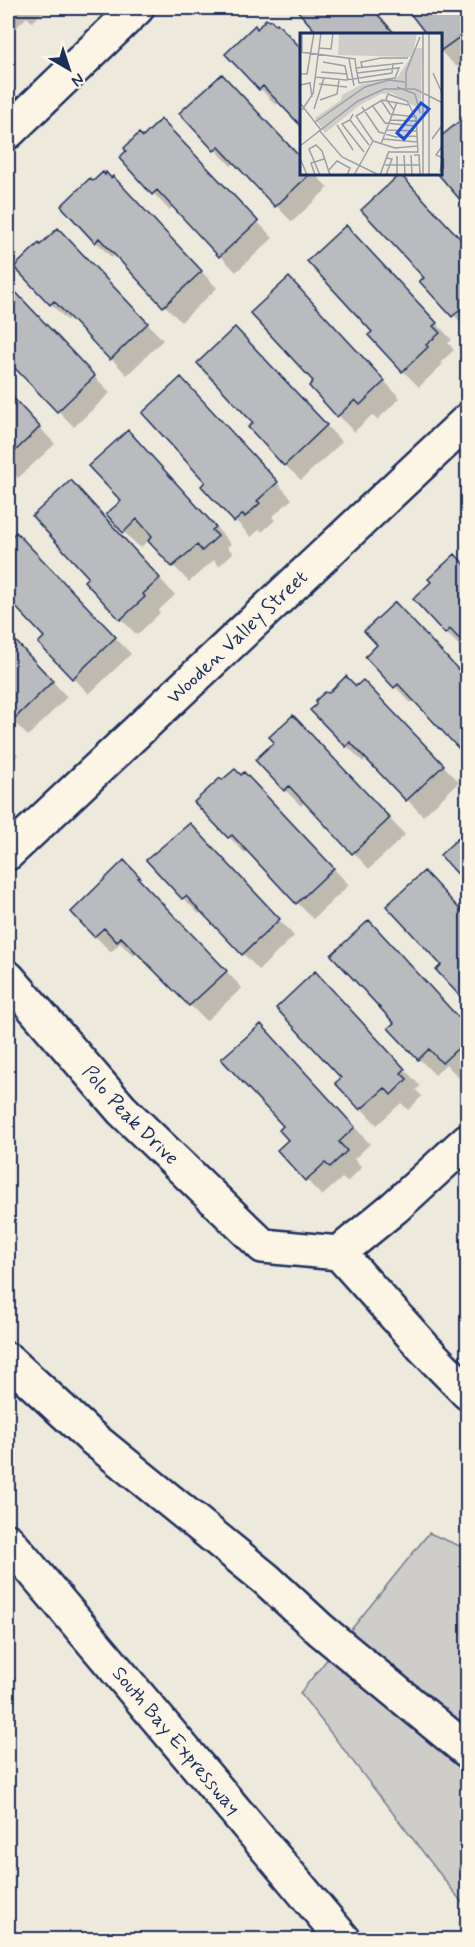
<svg xmlns="http://www.w3.org/2000/svg" width="475" height="1947" font-family="Mynerve,sans-serif">
<rect width="100%" height="100%" fill="#eee9dd"/>
<filter id="ink" filterUnits="userSpaceOnUse"><feTurbulence type="fractalNoise" baseFrequency=".0167" numOctaves="2"/><feDisplacementMap in="SourceGraphic" scale="12" xChannelSelector="R" yChannelSelector="G"/><feConvolveMatrix kernelMatrix="1 2 1 2 8 2 1 2 1" color-interpolation-filters="sRGB"/></filter>
<g filter="url(#ink)">
<path fill="#cfcdca" stroke="#757e94" stroke-width="1.5" d="M429 1533 467 1549V1909L300 1693Z"/>
<path fill="#0003" d="M8 8H46L47 9 32 22 27 17 8 35Z
M297 8H373L396 34H320Z
M408 8H468V59L457 67 440 51V34H428Z
M278 25 301 49V123L280 101 276 105 227 54Z
M238 92 301 159V174H315L328 188 292 222 235 163 231 166 181 113Z
M177 137 273 238 236 272 173 206 169 210 121 159 143 139Z
M93 183 129 194 217 288 181 322 115 254 112 258 96 242Z
M362 243 452 340 448 343 454 350 441 362 443 364 419 387 403 371 375 332Z
M74 246 163 340 127 375 71 317 67 320 51 304 40 247Z
M468 248V330L422 282Z
M8 286 110 393 74 427 9 360 8 362Z
M305 295 400 398 377 420 372 415 354 432 311 386 315 381Z
M251 346 342 442 301 480 285 465 255 423Z
M8 393 55 444 18 478 8 467Z
M197 395 292 499 272 517 275 520 262 532 260 529 251 537 203 486 207 482Z
M144 448 231 544 227 547 233 553 219 566 214 560 189 582 149 540 140 548 124 532 123 501Z
M87 498 175 595 158 611 160 613 137 635 121 619 90 577Z
M16 534 131 654 89 694 40 643 46 637 8 597V542Z
M433 583 466 644 462 648 446 633Z
M8 633 67 697 28 736 8 716Z
M367 657 468 681V756L414 699 411 703Z
M356 688 379 698 459 782 423 816 367 758 363 762 347 746 329 694Z
M309 733 405 835 369 869 305 801 301 806 285 790Z
M8 744 18 755 8 765Z
M260 790 349 885 313 919 248 851 245 853 229 837Z
M206 841 294 936 259 970 203 911 199 914 183 898Z
M124 862 242 988 206 1021 137 952 134 956 120 943 111 952 95 936Z
M331 989 420 1086 416 1090 422 1096 408 1110 401 1103 377 1125 337 1083 343 1079Z
M390 1029H468V1070L459 1078 446 1064 435 1075Z
M277 1042 370 1144 354 1159 362 1167 347 1182 342 1178 322 1196 279 1151 290 1141 285 1126Z"/>
<path fill="#babbbe" stroke="#1b2f5e" stroke-width="1.5" d="M295 8H372L395 34H318Z
M406 8H468V31L440 51V34H426Z
M266 19 269 21 271 20 276 25 277 23 301 48V126L263 86 259 90 225 54 255 25 257 29Z
M222 74 301 158V174H310L275 207 219 147 214 151 179 113Z
M161 119 258 221 219 257 157 190 152 195 119 158 126 151 124 148 139 133 143 137Z
M462 119 468 125V209L438 174H440V137Z
M103 172 105 175 106 172 111 178 113 176 202 271 163 307 99 238 95 243 61 206 90 178 93 181Z
M400 174 468 247V310L464 314 460 309 452 317 419 281 424 278 361 210Z
M346 225 437 323 433 326 440 333 426 345 428 347 402 372 368 335 372 332 307 261Z
M58 228 148 323 110 360 54 301 50 305 14 267 39 243 40 245Z
M289 277 385 381 360 405 355 400 337 417 309 386 313 381 250 313Z
M8 284 95 376 57 412 8 361Z
M235 327 327 425 284 466 248 427 253 423 197 363Z
M181 377 278 482 257 501 260 503 245 517 243 514 234 522 201 486 205 482 142 413Z
M8 392 40 427 8 458Z
M128 430 216 527 212 530 218 536 202 551 197 545 172 567 148 541 152 536 137 519 123 533 106 514 121 501 88 466Z
M71 480 160 578 143 594 145 597 120 620 84 581 88 577 32 516Z
M16 532 116 637 72 679 38 643 44 637 8 599V540Z
M455 554 468 568V648L450 629 445 634 413 599 431 582 428 579Z
M395 602 468 680V744L461 751 398 684 394 688 365 657 377 645 364 631Z
M8 633 53 681 11 722 8 718Z
M346 676 356 686 363 680 444 765 406 801 350 742 346 747 310 710 316 705V700L325 692 329 693Z
M293 715 390 818 352 854 289 786 284 791 255 760 274 742 269 737Z
M235 769 241 775 244 772 334 868 296 904 232 835 228 838 194 802 220 778 222 780Z
M190 823 280 919 242 955 186 896 182 899 146 860Z
M468 829V885L440 855Z
M124 860 140 877 138 878 227 971 189 1006 121 937 117 942 104 928 94 937 71 912Z
M424 871 468 918V1005L436 970 441 965 386 906Z
M369 920 468 1028V1039L442 1063 429 1049 418 1060 388 1028 394 1023 331 955Z
M315 971 405 1069 401 1073 407 1079 391 1095 385 1088 360 1110 335 1083 341 1078 276 1008Z
M261 1024 355 1127 339 1142 347 1151 330 1167 325 1163 305 1181 277 1150 288 1140 279 1130 283 1126 221 1059Z"/>
<g fill="none" stroke-linecap="round" stroke-linejoin="round">
<g stroke="#1b2f5e" stroke-width="38">
<g id="minor">
<path d="M8 132 137 8"/>
<path id="s1" d="M8 853 468 420"/>
<path id="s2" d="M8 978 122 1110 263 1246 339 1253 395 1207 468 1140"/>
<path d="M339 1253 424 1348 468 1393"/>
</g>
</g>
<g stroke="#1b2f5e" stroke-width="38">
<g id="motorway">
<path d="M8 1360 90 1436 266 1579 321 1630 468 1751"/>
<path id="s3" d="M8 1541 344 1940"/>
</g>
</g>
<use href="#minor" stroke="#fcf5e5" stroke-width="33"/>
<use href="#motorway" stroke="#fcf5e5" stroke-width="33"/>
</g>
</g>
<g text-anchor="middle" dominant-baseline="central" stroke-width="4.5" stroke-linejoin="round" paint-order="stroke">
<g font-size="20" fill="#1b2f5e" stroke="#fcf5e5">
<text stroke="none"><textPath href="#s1" startOffset="315">Wooden Valley Street</textPath></text>
<text stroke="none"><textPath href="#s2" startOffset="184">Polo Peak Drive</textPath></text>
<text stroke="none"><textPath href="#s3" startOffset="261">South Bay Expressway</textPath></text>
</g>
</g>
<g transform="translate(300 33)">
<rect width="142" height="142" fill="#eee9dd"/>
<path d="M39 0H117L114 15H122L121 77 92 60 81 61 60 72 25 100 15 85 41 67 42 62 62 51 97 45 111 24 38 22Z" fill="#cfcdca"/>
<path fill="none" stroke="#9a9faa" stroke-width="1.5" d="M129 0V142M2 1V20M19 15 31 16 33 0M0 19 55 26 56 35 59 50 95 45 99 35 57 40M49 26 54 53M23 29 45 33 48 47M62 34 61 29 81 25H108M56 35 103 30M21 39 47 41M133 40 143 62M0 41H7L14 0M15 44 46 47 92 40 93 30M19 51 47 54M0 52 10 50 12 64M97 54 115 61 120 80M106 55V39L120 4M13 61 21 0M20 67 37 61 39 47M81 67 90 81 116 84 118 119H88M0 70 21 97M72 72 85 90 116 93M108 72 82 67 56 83 73 108 95 115 117 113M62 74 79 99 96 104 117 103M14 76 24 45M2 77 14 59M94 77 86 66 88 61 107 68 115 83M53 81 50 87 69 112M50 87 42 91 64 119M90 87 116 88M15 89 65 54 89 47 105 49M37 92 53 117M19 97 42 124 79 142M87 97 117 98M83 106 117 109M132 106 143 91M81 111 97 69M143 112 136 122 143 125M0 113 58 68 84 56H115L143 70M104 122 105 142M111 122 112 142M114 122H119L120 142M97 123V142M0 125 7 142M85 132H119M28 138 37 128 50 135 47 142M140 139 143 121M15 142 11 130 24 126M20 142 9 116 16 112 22 118 30 142M54 142 73 108M80 142 89 118M86 142 92 126 87 125M123 142V0"/>
<path fill="#1d4ed8" fill-opacity="0.15" stroke="#1d4ed8" stroke-width="3" d="M121 70 129 76 104 106 97 100Z"/>
<rect width="142" height="142" fill="none" stroke="#1b2f5e" stroke-width="3"/>
</g>
<rect width="475" height="1947" fill="none" stroke="#fcf5e5" stroke-width="30"/>
<rect x="15" y="15" width="445" height="1917" fill="none" stroke="#1b2f5e" stroke-width="2" filter="url(#ink)"/>
<g transform="translate(69 69) rotate(141)" stroke="#fcf5e5" stroke-width="4.5" paint-order="stroke">
<path d="M0-4.5L10 22L0 15L-10 22Z" fill="#1b2f5e"/>
<text y="-9" font-size="16" font-weight="bold" text-anchor="middle" fill="#1b2f5e">N</text>
</g>
</svg>
